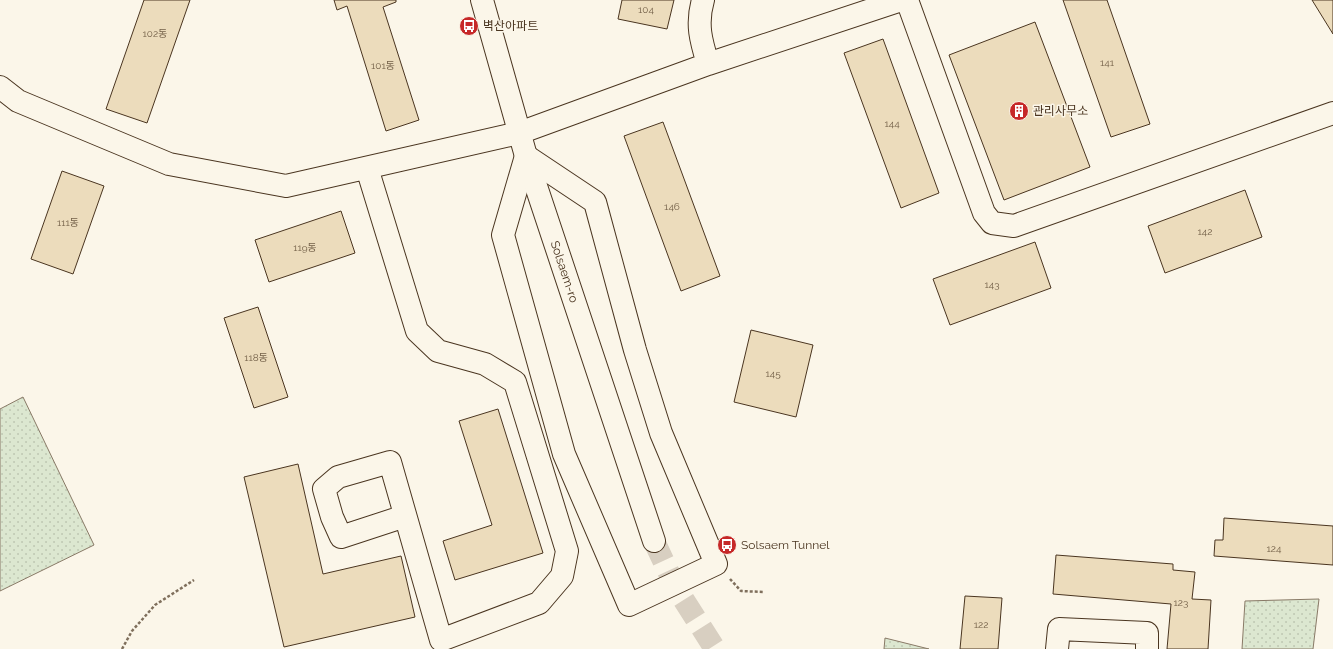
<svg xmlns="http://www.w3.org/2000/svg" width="1333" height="649" font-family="Raleway,'Noto Sans KR',sans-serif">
<defs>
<pattern id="grass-dots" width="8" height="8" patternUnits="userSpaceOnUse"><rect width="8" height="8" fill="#dce7d0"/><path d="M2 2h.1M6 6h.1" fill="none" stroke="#bec7b2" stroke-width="1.8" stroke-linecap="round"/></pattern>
</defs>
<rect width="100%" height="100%" fill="#fbf6e9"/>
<path fill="url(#grass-dots)" stroke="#887966" d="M23 397 94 545 0 591V409Z
M1319 599 1313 649H1242L1245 601Z
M885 638 929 649H884Z"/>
<path fill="#ecdcbc" stroke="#4a3520" d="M144 0H190L147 123 106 109Z
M334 0H396V2L383 7 419 120 386 131 347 6 337 10Z
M622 0H674L667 29 618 19Z
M1063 0H1107L1150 124 1111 137Z
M1312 0H1333V34Z
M1035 22 1090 167 1004 200 949 55Z
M883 39 939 193 901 208 844 53Z
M663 122 720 276 681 291 624 136Z
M62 171 104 186 73 274 31 259Z
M1245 190 1262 237 1165 273 1148 226Z
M341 211 355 253 269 282 255 240Z
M1035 242 1051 288 950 325 933 279Z
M258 307 288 397 254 408 224 318Z
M751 330 813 345 796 417 734 402Z
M498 409 543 553 455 580 443 541 492 525 459 421Z
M298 464 323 574 401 556 415 617 284 647 244 477Z
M1224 518 1333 526V565L1214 556 1215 540H1223Z
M1056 555 1173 564V570L1195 572 1192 599 1211 600 1208 649H1167L1171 604 1053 594Z
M965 596 1002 598 998 649H960Z"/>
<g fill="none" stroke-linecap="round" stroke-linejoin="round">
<path stroke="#d8cfc1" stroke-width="22" stroke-dasharray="22 11" stroke-linecap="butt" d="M654 541 675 586 715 649"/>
<g stroke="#4a3520" stroke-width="24">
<path id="minor" d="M703 0C696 24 701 41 708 64
M907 0 984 213 992 223 1014 226 1333 113
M0 87 18 101 169 164 286 186 519 133 708 64 901 0
M526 156 595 202 635 350 661 433 716 564 629 605 564 454 503 235Z
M367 168 417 331 438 351 485 364 515 382 567 551 562 576 539 603 441 640 390 462 338 477 324 489 332 517 341 537 405 516
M1057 649 1059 629 1147 633V649"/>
</g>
<g stroke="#4a3520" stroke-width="24">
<g id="major">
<path id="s1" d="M482 0 526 156 654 541"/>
</g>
</g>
<path stroke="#7f6f5c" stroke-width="2.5" stroke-dasharray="3 2" stroke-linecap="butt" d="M730 579 741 591 763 592
M122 649 132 631 155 605 194 580"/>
<use href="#minor" stroke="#fbf6e9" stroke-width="22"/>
<use href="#major" stroke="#fbf6e9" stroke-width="22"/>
</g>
<defs>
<g id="bus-disc" transform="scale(1)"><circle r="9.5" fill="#c62828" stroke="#fbf6e9"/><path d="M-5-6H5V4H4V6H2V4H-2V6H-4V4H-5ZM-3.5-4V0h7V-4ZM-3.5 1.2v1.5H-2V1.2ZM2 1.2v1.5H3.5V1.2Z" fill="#fff"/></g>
<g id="building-disc" transform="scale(1)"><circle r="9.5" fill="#c62828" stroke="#fbf6e9"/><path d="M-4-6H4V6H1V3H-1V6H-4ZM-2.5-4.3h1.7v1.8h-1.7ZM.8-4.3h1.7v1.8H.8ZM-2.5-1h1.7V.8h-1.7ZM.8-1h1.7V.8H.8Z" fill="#fff"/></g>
</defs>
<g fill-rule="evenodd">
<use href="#bus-disc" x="469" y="26"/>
<use href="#building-disc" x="1019" y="111"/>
<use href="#bus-disc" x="727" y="545"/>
</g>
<g text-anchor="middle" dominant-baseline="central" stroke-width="3" stroke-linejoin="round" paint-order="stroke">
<g font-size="10" fill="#725f47">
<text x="646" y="9">104</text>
<text x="155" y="33">102동</text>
<text x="1107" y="62">141</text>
<text x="383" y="65">101동</text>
<text x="892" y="123">144</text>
<text x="672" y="206">146</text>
<text x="68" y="222">111동</text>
<text x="1205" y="231">142</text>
<text x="305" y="247">119동</text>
<text x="992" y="284">143</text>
<text x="256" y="357">118동</text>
<text x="773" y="373">145</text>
<text x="1274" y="548">124</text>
<text x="1181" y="602">123</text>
<text x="981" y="624">122</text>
</g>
<g font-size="12" fill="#4a3520" stroke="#fbf6e9" text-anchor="start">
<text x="483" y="26">벽산아파트</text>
<text x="1033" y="111">관리사무소</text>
<text x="741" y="545">Solsaem Tunnel</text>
</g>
<g font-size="12" fill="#4a3520" stroke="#fbf6e9">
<text stroke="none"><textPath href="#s1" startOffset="284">Solsaem-ro</textPath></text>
</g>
</g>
</svg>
